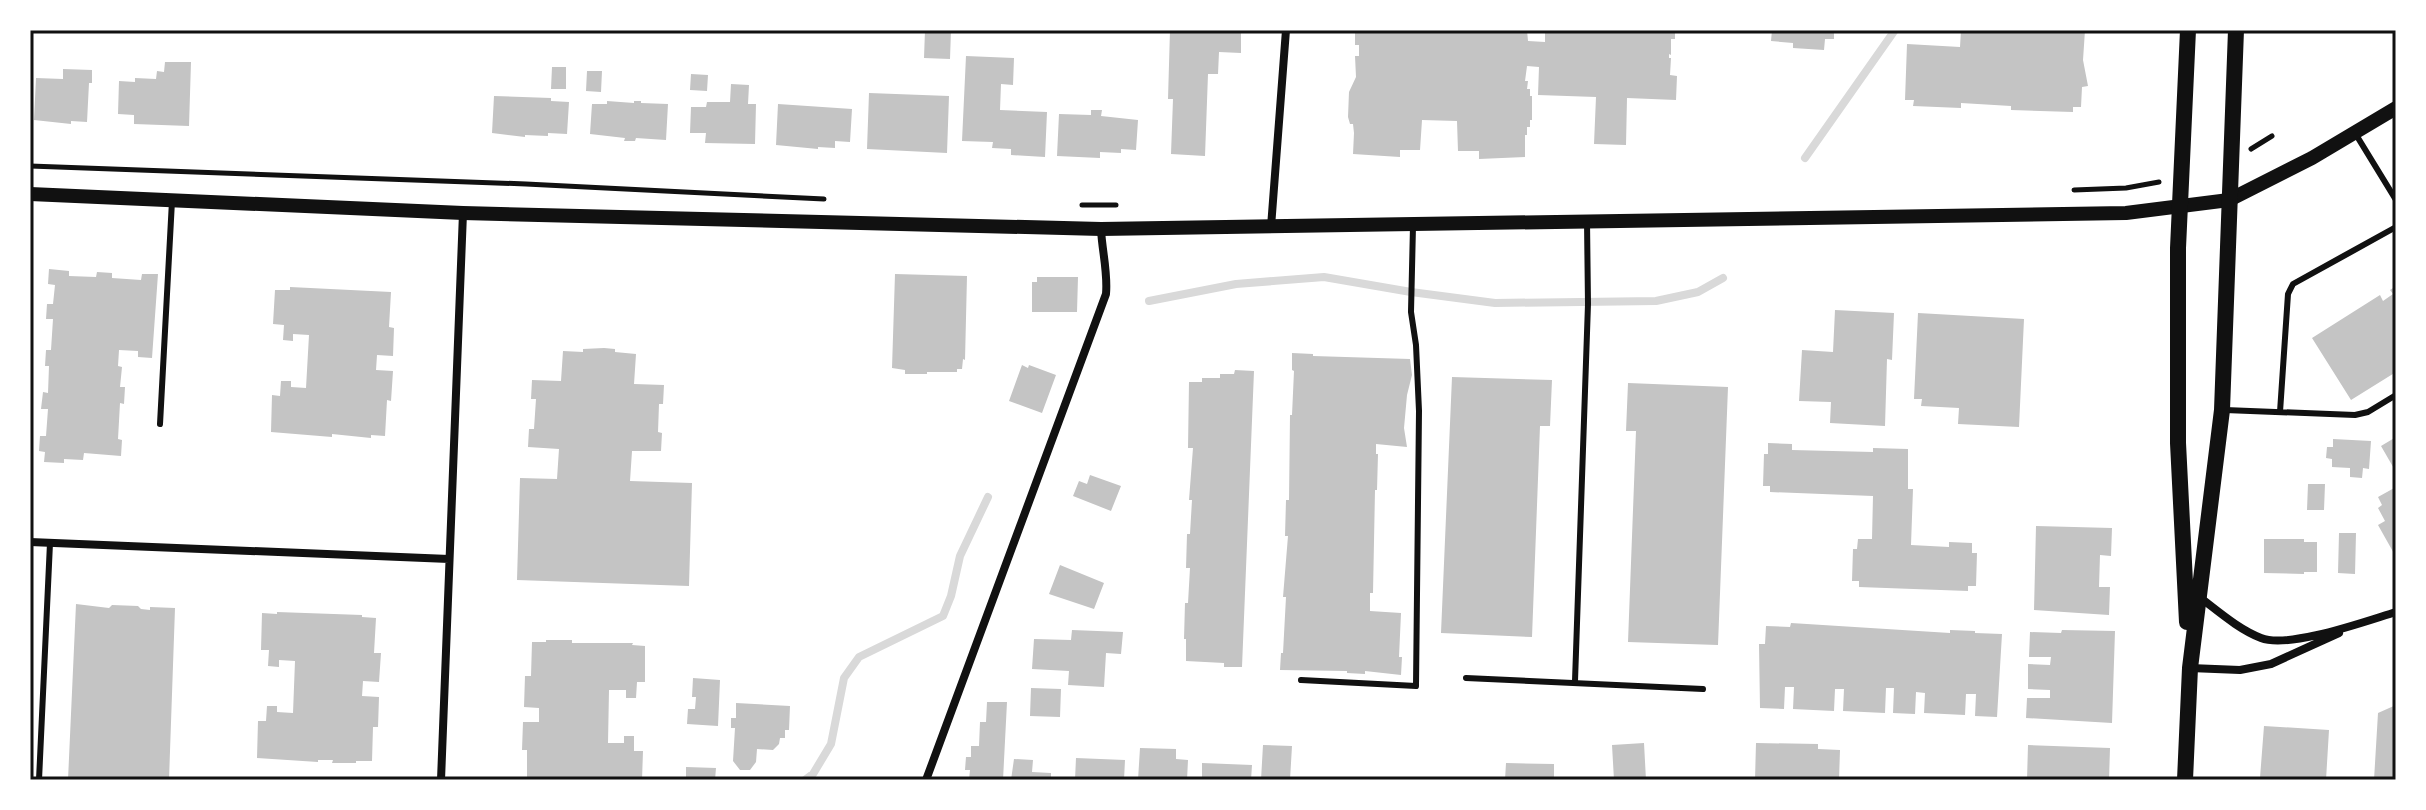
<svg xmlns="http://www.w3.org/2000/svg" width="2426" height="810" font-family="Raleway,sans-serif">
<rect width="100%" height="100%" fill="#fff"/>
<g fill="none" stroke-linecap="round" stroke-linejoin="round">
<path stroke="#d9d9d9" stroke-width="8" d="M1805 158 1895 30
M1149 301 1236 284 1324 277 1411 292 1495 303 1656 301 1698 292 1723 278
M805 780 813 774 831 744 844 678 859 657 943 616 951 596 960 556 988 497"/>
</g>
<path fill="#c4c4c4" d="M925 30H951L950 59 924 58Z
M1170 30H1241V53L1219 52 1218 74H1208L1205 156 1171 154 1173 99H1168Z
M1355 30H1527L1528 41 1545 42V30H1675V39H1671V55L1669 54V58H1671L1670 75 1677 76 1676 100 1627 98 1626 145 1594 144 1596 97 1538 95 1539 67 1527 66 1525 81H1528L1527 89H1530V96H1532V120H1530V127H1527V135H1525V157L1479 159V151H1458L1457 121 1422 120 1420 150H1400V157L1353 154 1354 133 1353 124H1350L1348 117 1349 92 1356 77 1355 56H1359V45H1355Z
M1772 30H1834V39H1825L1824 50 1793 48V43L1771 41Z
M1961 30H2085L2083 60 2088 86 2082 87 2081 107H2073V112L2011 110V106L1961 103V108L1913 106 1914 100H1905L1907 44 1960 47Z
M966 56 1014 58 1013 85 1001 84 1000 110 1047 112 1045 157 1011 155V149L992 148 993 142 962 141Z
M165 62H191L189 126 134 124V115L118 114 119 81 135 82V78L156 79 157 71 164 72Z
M552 67H566V89H551Z
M63 69 92 70V83H89L87 122 71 121V124L34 120 36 78 63 79Z
M587 71H602L601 92 586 91Z
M691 74 708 75 707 91 690 90Z
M731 84 749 85 748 104H756L755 144 705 143 706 133H690L691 107H706L707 102H730Z
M869 93 949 96 947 153 867 149Z
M494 96 551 98V101L569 102 567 134 548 133V136L525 135V137L492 133Z
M607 101 634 103V101H641V103L668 104 666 140 636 138 635 141H624L625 138 590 134 592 104H607Z
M778 104 852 109 850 142 835 141V148L818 147V149L776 145Z
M1091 110H1102L1101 116 1138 120 1136 150 1121 149V153L1100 152V158L1057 156 1059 114 1091 115Z
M49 269 69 271V276L96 277 97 272 112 273V278L141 280 142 274H158L152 358 138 357V351L119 350 118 366 122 367 120 387H125L124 404 120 403 118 439 122 440 121 456 84 453 83 460 64 459V463L44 462 45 452 39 451 40 436H46L48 409H41L43 392 48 393 49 366H45L46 350H51L53 319H46L47 304H53L55 285 48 284Z
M895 274 967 276 965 360 963 359 962 369H957V372H927V374H905V370L892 368Z
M1037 277H1078L1077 312H1032V282H1037Z
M2396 286V372L2351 400 2312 338 2380 295 2383 301 2393 294 2390 290Z
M290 287 391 292 389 327 394 328 393 356 377 355 376 370 393 371 391 401 387 400 385 436 371 435V438L332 434V437L271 432 272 395 280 396 281 381H291V387L306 388 309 335 293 334V341L283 340 284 325 273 324 275 290H290Z
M1835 310 1894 313 1892 360 1887 359 1885 426 1830 423 1831 402 1799 401 1802 350 1833 352Z
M1918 313 2024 319 2019 427 1958 424 1959 408 1921 406 1922 399H1914Z
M604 348 615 349V352L636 354 634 384 664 385 663 404H659L658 432 662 433 661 451H632L630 481 692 483 689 586 517 580 520 478 557 479 559 449 528 447 529 429H534L536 399H531L532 380 561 381 563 351 583 352V349Z
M1292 353 1313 354V356L1410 359 1412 375 1407 395 1404 428 1407 447 1376 444V454H1378L1377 490H1375L1373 593H1370V611L1401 613 1399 657H1402L1401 675 1365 671V674L1347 673V671L1280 670 1281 653H1283L1286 597H1283L1288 536H1285L1286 500H1289L1290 415H1292L1294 371 1292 370Z
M1022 365 1028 368 1029 365 1056 375 1042 413 1009 401Z
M1235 370 1254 371 1242 667H1224V663L1186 661V639H1184L1185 603H1188L1190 568H1186L1187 534H1190L1192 500H1189L1193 448H1188L1189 382H1202V378H1220V374H1234Z
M1452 377 1552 380 1550 426H1540L1532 637 1441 633Z
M1628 383 1728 387 1718 645 1628 642 1636 431H1626Z
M2396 437V472L2381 446Z
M2333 439 2371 441 2369 469 2363 468 2362 478 2350 477V468L2332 467V459L2326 458 2327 447H2333Z
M1768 443 1792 444V450L1873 452V448L1908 449V489H1913L1911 545 1949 547V542L1972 543V553H1977L1976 586H1968V591L1859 587V581H1852L1853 549H1857L1858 539H1872L1873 496 1770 492V486H1763L1764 454H1768Z
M1090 475 1121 486 1111 511 1073 496 1079 481 1087 484Z
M2308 484H2325L2324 510H2307Z
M2396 487V557L2378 525 2385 521 2378 508 2382 505 2378 497Z
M2036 526 2112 528 2111 556 2100 555 2099 587H2110L2109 615 2034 610Z
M2339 533H2356L2355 574 2338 573Z
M2264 539H2304V542H2317V572H2304V574L2264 573Z
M1060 565 1104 583 1094 609 1049 594Z
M76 604 109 608 112 605 138 606 141 609 150 610V607L175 608 169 780H68Z
M277 612 362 615V617L376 618 374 653H381L379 682 363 681 362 696 379 697 378 727H373L372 761H356V763H332L333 760H318V762L257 758 258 721H266L267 706H277V712L293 713 295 661 279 660V667L268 666 269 650H261L262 613 277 614Z
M1791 623 1950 633V630L1975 631V633L2002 634 1997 717 1975 716 1976 694H1966L1965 715 1924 713 1925 693 1916 692 1915 714 1893 713 1894 688H1886L1885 713 1843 711 1844 689H1835L1834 711 1793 709 1794 687H1785L1784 709 1760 708 1759 644H1765L1766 626 1790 627Z
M1072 630 1123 632 1121 654 1106 653 1104 687 1068 685 1069 671 1032 669 1034 639 1071 640Z
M2062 630 2115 631 2112 723 2026 718 2027 698H2050V690L2028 689V664L2050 665 2051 657H2029L2030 632 2061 633Z
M546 640H572V643H633L632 645 645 646V682H637L636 698H626V690H609L608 743H624V736H634V751H643L642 780H527V750H522L523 722H539V708L524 707 525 676H531L532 642H546Z
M693 678 720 680 718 726 687 724 688 709H695L696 697H692Z
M1031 688 1061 689 1060 717 1030 716Z
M987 702H1007L1003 780H969L970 770H965L966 757H971V746H979L980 722H986Z
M736 703 790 706 789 730H785V738H780L779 744 773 750 757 749 756 762 750 770H740L733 761 735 728H731V718H736Z
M2396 705V780H2374L2378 713Z
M2264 726 2329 730 2326 780 2260 778Z
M1644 743 1646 780H1614L1612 745Z
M1756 743 1818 744V749L1840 750 1839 780H1755Z
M1263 745 1292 746 1290 780H1261Z
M2028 745 2110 748 2109 780H2027Z
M1140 748 1176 749V759L1188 760 1187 780H1138Z
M1076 758 1125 760 1124 780H1075Z
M1014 759 1033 760 1032 772 1051 773V780H1011Z
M1202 763 1252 765 1251 780H1202Z
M1506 763 1554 764V780H1505Z
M686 767 716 768 715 780H686Z"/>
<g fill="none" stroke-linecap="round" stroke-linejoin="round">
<path stroke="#111" stroke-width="5" d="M2251 149 2272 136
M30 166 526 184 824 199
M2074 190 2126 188 2159 182
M1082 205H1116"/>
<path stroke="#111" stroke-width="6" d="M2355 133 2396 200
M2225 410 2355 415 2368 412 2396 395
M2280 412 2288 294 2293 284 2396 227
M160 424 172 201
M1466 678 1703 689
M1301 680 1416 686 1419 411 1416 345 1411 312 1413 226
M1575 681 1588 304 1587 221
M39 780 50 543"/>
<path stroke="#111" stroke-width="8" d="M1271 227 1286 30
M30 542 449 559
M2198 596C2218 611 2238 629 2261 638 2289 649 2366 621 2396 612
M2190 668 2240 670 2271 664 2339 633
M441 780 463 213
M926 780 1106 294C1108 272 1102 251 1101 229"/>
<path stroke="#111" stroke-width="14" d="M30 194 463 213 1101 229 2126 213 2229 200 2312 158 2396 108"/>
<path stroke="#111" stroke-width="16" d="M2187 622 2178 443V248L2188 30
M2185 780 2190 668 2222 410 2236 30"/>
</g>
<rect width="2426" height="810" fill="none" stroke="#ffffff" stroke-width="64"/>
<rect x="32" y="32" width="2362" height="746" fill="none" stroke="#111" stroke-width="3"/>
</svg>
